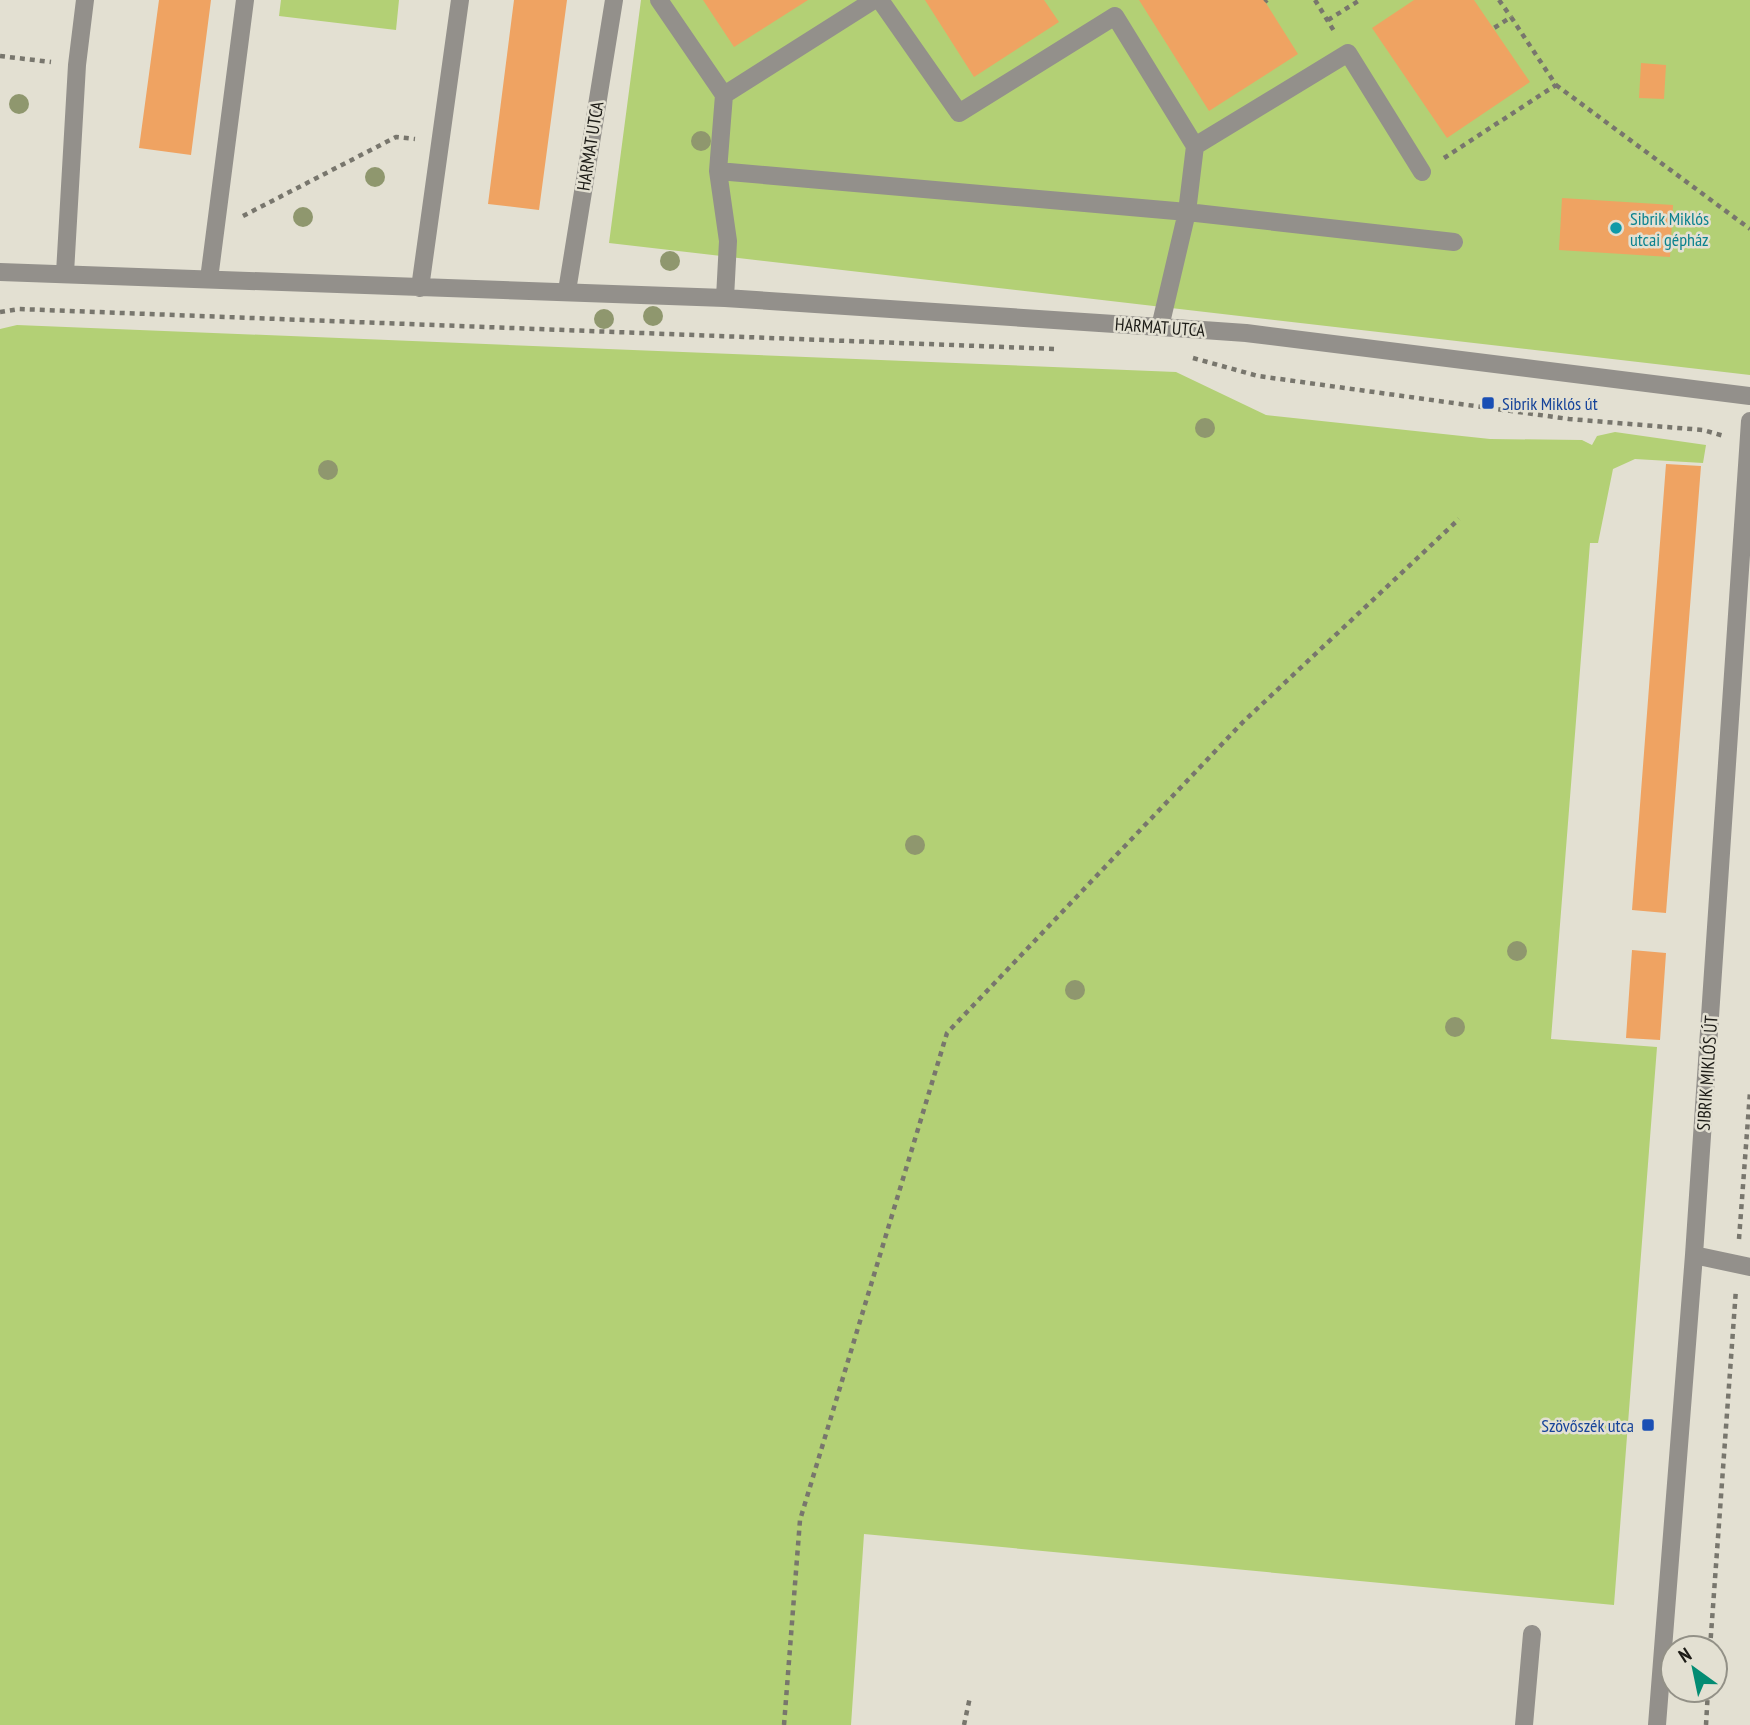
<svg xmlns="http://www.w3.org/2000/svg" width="1750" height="1725" font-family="'PT Sans Narrow',sans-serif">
<rect width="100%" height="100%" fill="#e3e0d2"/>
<path fill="#b3d075" d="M281 0H399L396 30 279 16Z
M641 0H1750V375L609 243Z
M17 325 1176 372 1266 415 1490 439 1582 440 1592 445 1597 436 1615 432 1706 445 1703 463 1635 459 1613 469 1598 543H1590L1551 1039 1657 1047 1614 1605 864 1534 851 1725H0V329Z"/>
<path fill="#efa362" d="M159 0H211L191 155 139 148Z
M514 0H567L539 210 488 204Z
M703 0H808L734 47Z
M925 0H1044L1059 22 974 77Z
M1139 0H1264L1298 54 1209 111Z
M1414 0H1474L1530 82 1447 138 1372 28Z
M1641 63 1666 65 1664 99 1639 98Z
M1562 198 1673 205 1670 257 1559 250Z
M1666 464 1701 466 1666 913 1632 910Z
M1632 950 1666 953 1660 1040 1626 1038Z"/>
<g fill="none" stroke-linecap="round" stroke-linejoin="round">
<path stroke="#78766d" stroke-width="4.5" stroke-dasharray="5 5" stroke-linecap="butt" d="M1315 0 1334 31
M1499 0 1511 17
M1265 2 1267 0
M1328 20 1360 0
M0 56 51 62
M1556 85 1750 229
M1444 158 1556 85 1511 17 1494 28
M243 216 396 137 415 139
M0 312 19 309 1056 349
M1193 358 1258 376 1569 419 1703 430 1724 436
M1739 1239 1750 1092
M1710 1648 1736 1289
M784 1725 800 1520 947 1033 1243 722 1459 519
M964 1725 970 1697
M1706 1725 1708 1690"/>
<path stroke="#93908b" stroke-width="18" d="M659 0 724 95 718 171 728 241 725 298
M880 0 959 113 1115 16 1195 146 1187 212 1160 327
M724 95 874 0
M1195 146 1348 53 1422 172
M718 171 1187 212 1454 242
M0 272 725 298 1160 327 1246 333 1750 396
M65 273 77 65 85 0
M209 279 245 0
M420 288 460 0
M567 291 614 0
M1694 1255 1750 1267
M1524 1725 1532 1634
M1657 1725 1694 1255 1750 421"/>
</g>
<g fill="#8f976e">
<circle cx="19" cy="104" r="10"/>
<circle cx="701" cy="141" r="10"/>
<circle cx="375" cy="177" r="10"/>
<circle cx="303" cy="217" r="10"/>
<circle cx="670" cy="261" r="10"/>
<circle cx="653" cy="316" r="10"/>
<circle cx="604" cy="319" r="10"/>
<circle cx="1205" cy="428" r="10"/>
<circle cx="328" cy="470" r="10"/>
<circle cx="915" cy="845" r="10"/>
<circle cx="1517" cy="951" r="10"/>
<circle cx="1075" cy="990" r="10"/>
<circle cx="1455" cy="1027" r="10"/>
</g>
<circle fill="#0f9aa8" stroke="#e3e0d2" stroke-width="2.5" cx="1616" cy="228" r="7"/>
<g fill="#1a4fb4" stroke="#e3e0d2" stroke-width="2.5">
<rect x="1481" y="396" width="14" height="14" rx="3.5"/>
<rect x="1641" y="1418" width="14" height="14" rx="3.5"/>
</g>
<g text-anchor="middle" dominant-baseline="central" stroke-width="5" stroke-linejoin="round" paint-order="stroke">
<g font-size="18" fill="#1c1b16" stroke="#e3e0d2">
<text transform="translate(590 146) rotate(-81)">HARMAT UTCA</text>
<text transform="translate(1160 327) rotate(4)">HARMAT UTCA</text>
<text transform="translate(1707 1073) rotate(-86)">SIBRIK MIKLÓS ÚT</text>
</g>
<g font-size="18" fill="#0d838f" stroke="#e3e0d2" text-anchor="start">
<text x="1630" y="218">Sibrik Miklós<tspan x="1630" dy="21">utcai gépház</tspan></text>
</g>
<g font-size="18" fill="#164399" stroke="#e3e0d2" text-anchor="start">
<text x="1502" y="403">Sibrik Miklós út</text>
<text x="1634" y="1425" text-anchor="end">Szövőszék utca</text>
</g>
</g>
<g transform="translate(1694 1669) rotate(327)"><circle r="33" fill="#e3e0d2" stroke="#939187" stroke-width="2"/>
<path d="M0-5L12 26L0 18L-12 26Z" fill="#038c73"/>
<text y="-10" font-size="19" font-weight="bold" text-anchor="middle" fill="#1c1b16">N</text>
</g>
</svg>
